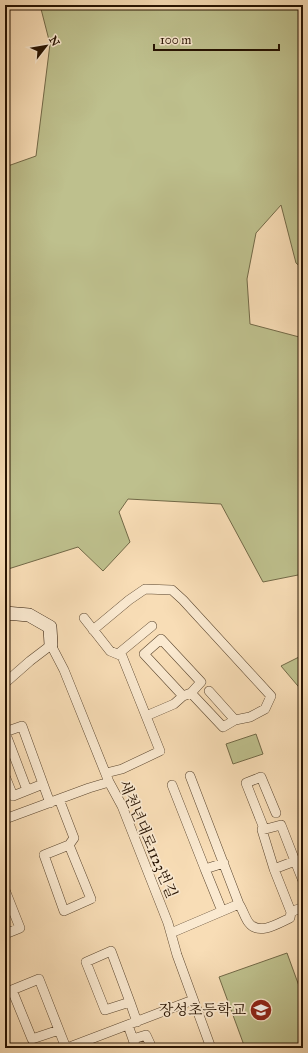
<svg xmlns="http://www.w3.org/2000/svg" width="308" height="1053" font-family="'IM FELL Great Primer','Noto Serif KR',serif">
<rect width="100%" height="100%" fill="#f8ddb6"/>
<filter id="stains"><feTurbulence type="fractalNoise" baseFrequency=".005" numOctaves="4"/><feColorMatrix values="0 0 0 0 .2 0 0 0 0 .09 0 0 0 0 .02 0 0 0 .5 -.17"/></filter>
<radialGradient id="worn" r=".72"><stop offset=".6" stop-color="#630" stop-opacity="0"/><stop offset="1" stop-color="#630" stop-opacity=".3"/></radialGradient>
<path fill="#bec08d" stroke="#726947" d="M40 5H303V269L296 263 281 205 256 233 247 279 250 324 303 338V574L263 582 221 504 128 499 119 512 130 542 103 571 78 547 5 570V167L36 156 50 44Z
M303 655V692L281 666Z
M256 734 263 754 233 764 226 744Z
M287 953 303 997V1048H245L219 977Z"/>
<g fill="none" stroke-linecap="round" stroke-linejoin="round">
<g stroke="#5a452e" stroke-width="10">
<path id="minor" d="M84 618 110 651 122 656 160 751 122 769 106 773
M93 630 129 600 145 589 172 590 183 600 271 696 265 709 250 717 235 720
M118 654 152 626
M5 683 30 661 51 645 64 670 109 782 122 806 168 923 177 955 211 1048
M191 693 223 727 235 720 209 691
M146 716 174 704 183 696 144 654 161 639 201 682 191 693 183 696
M5 732 22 726 50 803
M5 732 27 790
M5 776 13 796 43 784
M190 776 239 904 222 911 205 869
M172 785 205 869 224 863
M59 799 74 838 69 845 44 855 64 911 91 899 69 845
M5 819 89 788 109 782
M262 830 281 825 295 861
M274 869 295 861 303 881
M5 890 20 928 5 934
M291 912 303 907
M171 933 239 904C243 910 245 918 249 923 259 936 279 923 290 918L291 912 274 869 262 830 263 826 246 783 261 777 276 813
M130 1002 111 951 86 962 105 1010 130 1002 137 1022
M128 1025 136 1048
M59 1030 32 1039 12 990 39 979 66 1048
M133 1039 146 1035 152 1048
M67 1048 193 1000"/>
</g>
<g stroke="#261201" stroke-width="14">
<path id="secondary" d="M5 613 29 615 50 627 51 645"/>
</g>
<use href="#minor" stroke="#fae9d0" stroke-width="9"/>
<use href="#secondary" stroke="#fae9d0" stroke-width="13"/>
</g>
<defs>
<g id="school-disc" transform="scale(1.15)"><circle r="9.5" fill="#8f2418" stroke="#fae9d0"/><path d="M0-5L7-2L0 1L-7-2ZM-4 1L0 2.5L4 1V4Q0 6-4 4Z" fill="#fff"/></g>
</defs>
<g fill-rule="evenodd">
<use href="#school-disc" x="261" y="1010"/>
</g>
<g text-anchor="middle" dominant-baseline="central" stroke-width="3.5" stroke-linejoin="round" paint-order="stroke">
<g font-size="15" fill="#261201" stroke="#fae9d0">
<text transform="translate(148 839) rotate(67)">새천년대로1123번길</text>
</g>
<g font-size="15" fill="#261201" stroke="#fae9d0" text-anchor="end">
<text x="246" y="1010">장성초등학교</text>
</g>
</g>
<rect width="308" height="1053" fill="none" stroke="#f8ddb6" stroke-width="20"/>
<rect x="6" y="6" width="296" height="1041" fill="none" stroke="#261201" stroke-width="2"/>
<rect x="10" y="10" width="288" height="1033" fill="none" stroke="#261201"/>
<g transform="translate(46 46) rotate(59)" stroke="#fae9d0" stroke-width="3" paint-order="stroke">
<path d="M0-3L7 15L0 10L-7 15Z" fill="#261201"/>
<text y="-6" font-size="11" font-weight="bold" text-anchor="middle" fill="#261201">N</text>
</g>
<path d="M154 44v6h125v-6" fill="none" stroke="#261201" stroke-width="2"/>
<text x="160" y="44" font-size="12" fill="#261201" stroke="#fae9d0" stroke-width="3" paint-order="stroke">100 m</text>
<rect width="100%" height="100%" filter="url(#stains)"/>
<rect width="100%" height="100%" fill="url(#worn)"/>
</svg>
